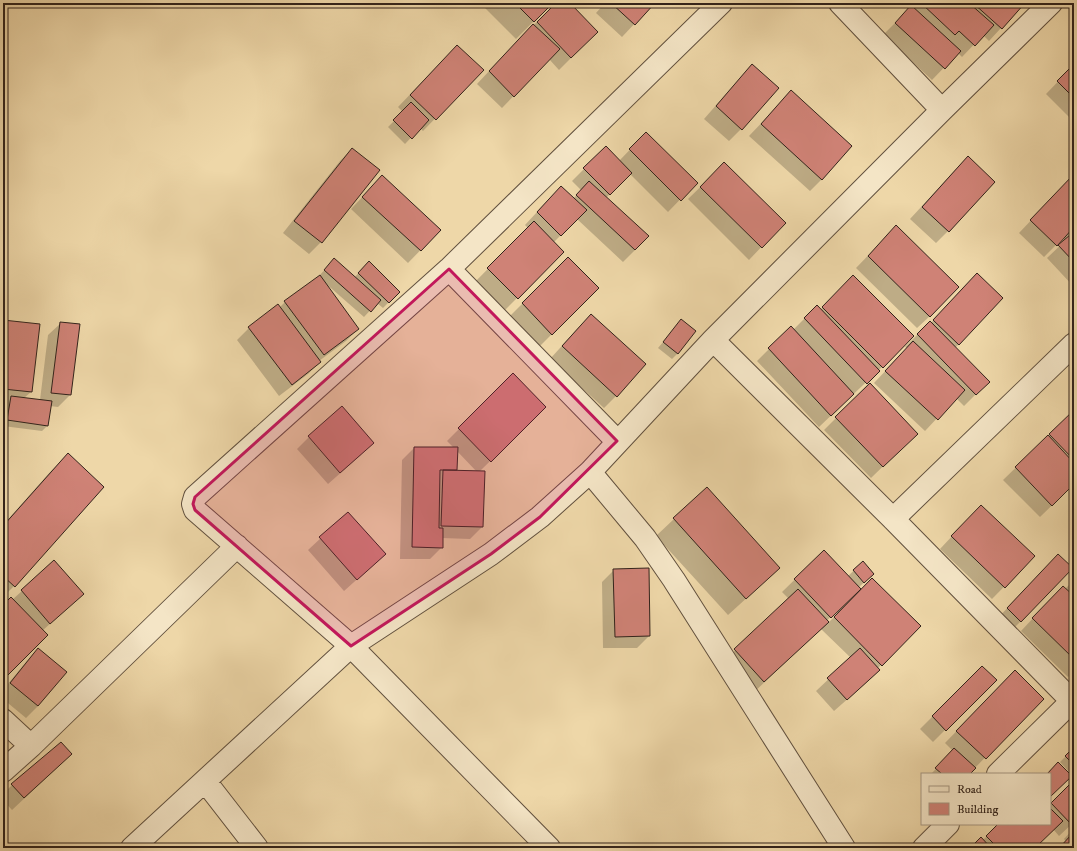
<svg xmlns="http://www.w3.org/2000/svg" width="1077" height="851" font-family="'IM FELL DW Pica',serif">
<rect width="100%" height="100%" fill="#eed7a8"/>
<filter id="stains"><feTurbulence type="fractalNoise" baseFrequency=".005" numOctaves="4"/><feColorMatrix values="0 0 0 0 .2 0 0 0 0 .09 0 0 0 0 .02 0 0 0 .5 -.17"/></filter>
<radialGradient id="worn" r=".72"><stop offset=".6" stop-color="#630" stop-opacity="0"/><stop offset="1" stop-color="#630" stop-opacity=".3"/></radialGradient>
<path fill="#0003" fill-rule="evenodd" d="M480 3H552L516 39Z
M557 3H568L597 32 559 70 549 59 502 108 477 84 521 37Z
M605 3H654L622 37 596 13Z
M905 3H1024L989 41 983 35 962 57 958 53 932 80 883 35 910 8Z
M445 58 482 70 423 131 420 128 405 144 388 127 403 112 398 107Z
M1074 65V122L1046 94Z
M740 78 741 129 729 141 704 119Z
M791 92 822 179 810 191 749 136Z
M646 133 696 183 668 212 630 174 606 198 635 250 623 262 577 219 553 243 563 252 505 310 476 281 528 228 525 225 549 199H573L581 190 572 181 606 147 619 161Z
M352 149 321 242 309 254 283 233 340 161Z
M724 164 784 223 749 260 688 199Z
M956 169 948 231 936 243 910 219Z
M1074 175V287L1047 258 1066 240 1063 238 1044 257 1019 233Z
M370 189 440 230 408 263 351 209Z
M884 239 930 316 917 328 856 268Z
M568 258 598 288 540 346 510 316Z
M328 266 354 278 363 268 399 292 383 308 377 303 364 317 324 282 358 329 346 341 319 361 320 362 308 374 279 396 237 340 249 328 279 308 285 302 319 276Z
M853 277 882 367 819 427 757 361 769 349 793 330 805 318 820 310Z
M965 286 959 344 955 348 976 394 964 406 956 398 925 431 874 383 907 348 905 347 930 322 931 323Z
M3 321 31 392 24 398 40 400 48 335 61 323 70 395 58 407 50 406 48 425 42 431 3 426 5 402H3Z
M681 321 678 353 672 359 658 348Z
M579 327 616 396 604 408 550 359Z
M513 375 545 407 479 472 482 527 470 539 442 538V547L430 559H400L402 460 414 448H454L447 441ZM457 451 477 472 456 471Z
M1074 411V484L1040 517 1003 480Z
M836 418 904 446 871 478 824 430Z
M309 437 361 455 328 484 297 449Z
M68 455 14 586 3 597V525L50 472Z
M1074 490V500L1069 495Z
M348 513 372 566 344 591 308 550Z
M969 518 1034 556 992 599 940 549Z
M674 519 761 585 728 615 656 536Z
M824 551 848 576 863 562 867 580 859 587 919 626 877 669 879 670 867 682 834 711 816 691 851 658 821 629 752 694 723 662 789 599 782 592ZM837 612 838 613 828 623 826 621Z
M54 562 70 606 42 631 3 679V607L12 600Z
M1046 567 1021 621 1009 633 995 621Z
M614 570 649 636 637 648H603L602 582Z
M1074 580V671L1068 677 1021 631 1051 599 1065 589Z
M38 649 65 673 38 706 26 718 3 699V690L26 662Z
M982 667 995 680 933 742 920 729Z
M1003 683 1042 699 969 774H931L953 751 945 743Z
M1074 748V777L1072 774 1050 796V774H1048L1058 764 1070 775 1071 774 1060 762Z
M59 766 12 810 3 800V794L12 785Z
M1074 781V822L1059 836 1053 829 1034 848H972L983 840 999 824H1050V805Z
M1074 828V848H1060L1066 841 1064 839Z"/>
<path fill="#cf8276" stroke="#32231b" d="M515 3H553L534 22Z
M556 3H570L598 32 571 58 537 22Z
M611 3H655L635 25Z
M921 3H969L994 25 975 46 959 31 955 35Z
M973 3H1025L1002 29Z
M911 5 961 51 945 69 895 23Z
M533 24 560 49 514 97 489 71Z
M457 45 484 70 436 120 410 95Z
M752 64 779 88 742 130 716 106Z
M1074 64V98L1057 81Z
M791 90 852 146 822 180 761 124Z
M411 102 429 120 412 139 393 120Z
M646 132 698 183 681 201 629 149Z
M606 146 632 173 610 195 583 168Z
M352 148 380 170 322 243 294 221Z
M968 156 995 182 949 232 922 207Z
M724 162 786 223 762 248 700 187Z
M1074 174V227L1057 246 1030 220Z
M382 175 441 230 421 251 362 197Z
M589 181 649 236 635 250 576 195Z
M561 186 587 210 561 236 537 212Z
M534 221 564 252 518 299 487 268Z
M896 225 959 287 930 317 868 256Z
M1070 235 1074 240V262L1058 245Z
M568 257 599 288 552 335 522 303Z
M334 258 381 300 371 312 324 270Z
M369 261 400 292 389 303 358 273Z
M977 273 1003 298 959 345 933 320Z
M320 275 359 329 324 355 284 301Z
M853 275 914 336 883 368 822 307Z
M278 304 321 362 292 385 248 327Z
M817 305 880 371 867 384 804 318Z
M591 314 646 364 617 397 562 346Z
M681 319 696 331 678 354 663 342Z
M3 320 40 324 32 392 3 389Z
M930 321 990 382 976 395 917 334Z
M60 322 80 324 71 395 51 393Z
M791 326 854 394 831 416 768 348Z
M913 341 965 390 938 420 885 371Z
M513 373 546 407 491 462 458 428Z
M870 383 918 434 883 467 835 417Z
M11 396 52 401 48 426 7 420Z
M342 406 374 443 340 473 308 436Z
M1074 410V460L1049 434Z
M1048 435 1074 463V484L1052 506 1015 467Z
M414 447H458L457 470H440L439 528H443V548L412 547Z
M68 453 104 487 15 587 3 576V526Z
M443 470 485 471 483 527 441 526Z
M707 487 780 568 746 599 673 518Z
M981 505 1035 556 1005 588 951 536Z
M348 512 386 554 357 580 319 537Z
M824 550 861 589 831 618 794 579Z
M1058 554 1073 568 1021 622 1007 608Z
M54 560 84 594 50 624 21 590Z
M863 561 874 574 864 583 853 570Z
M649 568 650 636 615 637 613 569Z
M872 578 921 626 882 666 834 617Z
M1074 579V587L1070 583Z
M3 585 8 590 3 594Z
M1063 586 1074 596V659L1032 618Z
M798 589 829 622 764 682 734 649Z
M11 597 48 635 3 680V605Z
M38 648 67 672 38 706 10 683Z
M860 648 880 670 847 700 827 678Z
M982 666 997 680 946 731 932 716Z
M1015 670 1044 699 986 759 956 731Z
M61 742 72 754 24 798 11 784Z
M1074 747V765L1065 756Z
M954 748 976 768 970 774H942L935 768Z
M1058 762 1072 776 1050 797V774H1047Z
M1074 780V823L1072 825 1051 803Z
M1050 808 1063 821 1035 848H998L986 836 998 824H1050Z
M1072 834 1074 835V848H1059Z
M981 837 991 848H970Z"/>
<g fill="none" stroke-linecap="round" stroke-linejoin="round">
<g stroke="#61503e" stroke-width="24">
<path id="minor" d="M840 3 942 110
M449 269 617 441
M713 340 893 519 1072 701
M590 472 645 538 674 580 844 848
M893 519 1074 344
M3 720 31 746
M3 771 31 746 237 546
M998 774 1074 699
M205 781 257 848
M132 848 351 646 491 554 540 517 590 472 713 340 942 110 1051 3
M549 848 351 646 195 510 193 504 195 497 449 269 721 3
M924 848 948 824"/>
</g>
<use href="#minor" stroke="#f4e5c6" stroke-width="22"/>
</g>
<path fill="#c2185b" fill-opacity="0.2" stroke="#c2185b" stroke-width="3" stroke-linejoin="round" d="M449 269 617 441 540 517 491 554 351 646 195 510 193 504 195 497Z"/>
<rect width="1077" height="851" fill="none" stroke="#eed7a8" stroke-width="16"/>
<rect x="4" y="4" width="1069" height="843" fill="none" stroke="#32231b" stroke-width="2"/>
<rect x="8" y="8" width="1061" height="835" fill="none" stroke="#32231b"/>
<rect x="921" y="773" width="130" height="52" fill="#f4e5c6" stroke="#a69782"/>
<rect x="929" y="786" width="20" height="6" fill="#f4e5c6" stroke="#a69782"/>
<text x="957" y="793" font-size="12" fill="#32231b">Road</text>
<rect x="929" y="803" width="20" height="12" fill="#cf8276" stroke="#a69782"/>
<text x="957" y="813" font-size="12" fill="#32231b">Building</text>
<rect width="100%" height="100%" filter="url(#stains)"/>
<rect width="100%" height="100%" fill="url(#worn)"/>
</svg>
